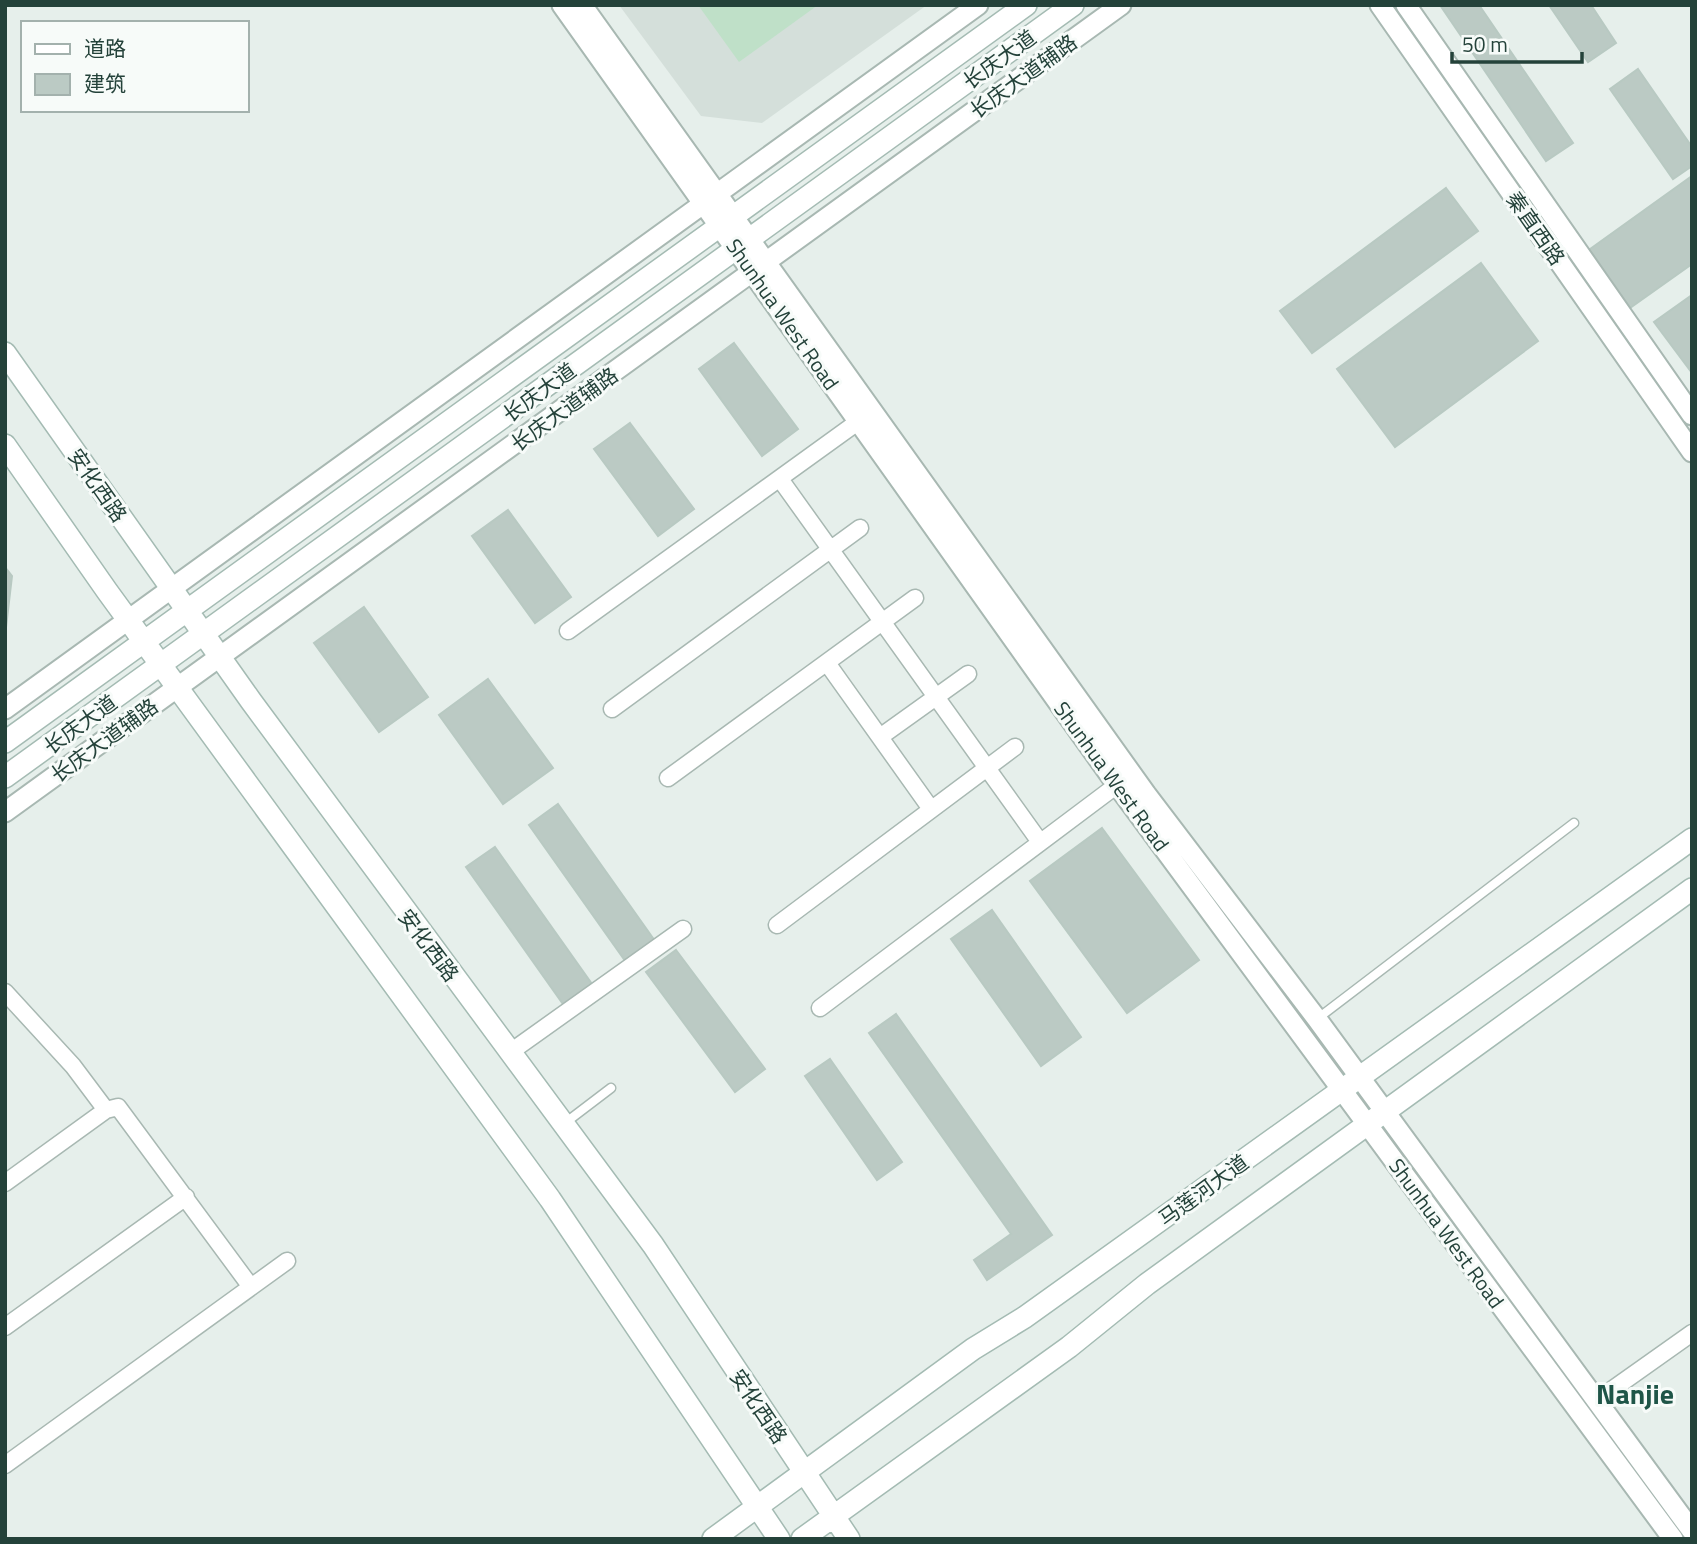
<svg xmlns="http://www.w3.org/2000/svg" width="1697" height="1544" font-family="'Titillium Web','Noto Sans SC',sans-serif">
<rect width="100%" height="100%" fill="#e6efeb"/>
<path fill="#d4dfda" d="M619 5H927L762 123 701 116Z"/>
<path fill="#bfe0c8" d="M698 5H818L739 62Z"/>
<path fill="#bbcac4" stroke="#b8c9c2" stroke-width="2" d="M1440 5H1479L1573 143 1546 161Z
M1549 5H1591L1616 43 1588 62Z
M1638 69 1692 147V166L1673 179 1610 89Z
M1692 176V264L1627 310 1586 252Z
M1446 188 1478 231 1312 353 1280 311Z
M1481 263 1538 341 1395 447 1337 369Z
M1692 295V373L1654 322Z
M734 343 798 429 762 456 699 369Z
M630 423 694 509 658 536 594 449Z
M508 510 571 597 535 623 472 536Z
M5 567 12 576 5 636Z
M364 607 428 697 379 732 314 643Z
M488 679 553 768 503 804 439 715Z
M558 804 655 941 626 962 529 825Z
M1102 828 1199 960 1127 1013 1030 881Z
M495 847 592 984 563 1004 466 867Z
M992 910 1081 1037 1041 1066 951 939Z
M676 950 765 1069 735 1092 646 972Z
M896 1014 1052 1235 987 1280 974 1260 1011 1234 869 1033Z
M830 1059 902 1162 877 1180 805 1076Z"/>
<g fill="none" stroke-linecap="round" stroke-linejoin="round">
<g stroke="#a8b8b2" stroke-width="11">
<path id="service" d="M1317 1019 1574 823
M565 1123 611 1088"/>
</g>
<g stroke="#a8b8b2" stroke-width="19">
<path id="minor" d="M780 479 1040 842
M568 631 859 421
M827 663 931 809
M612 709 860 528
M880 737 968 674
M668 778 915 598
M777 925 1015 747
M5 992 73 1066 106 1110
M820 1008 1117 785
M509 1053 683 929
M5 1183 106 1110 118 1107 251 1287
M5 1327 186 1197
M1596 1401 1692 1333
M5 1465 287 1261"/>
</g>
<g stroke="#a8b8b2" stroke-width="23">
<path id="tertiary" d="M562 5 1117 785 1673 1539
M582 5 1146 794 1317 1019 1692 1531
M1380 5 1692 452
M1406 5 1692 415
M5 709 978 5
M5 812 1121 5"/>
</g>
<g stroke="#a4bbb3" stroke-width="24">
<path id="secondary" d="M5 353 251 701 653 1245 849 1539
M5 445 107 591 550 1199 779 1539
M5 742 1026 5
M5 777 1073 5
M713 1539 973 1349 1025 1317 1692 839
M802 1539 1069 1347 1147 1284 1692 889"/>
</g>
<use href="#service" stroke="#fff" stroke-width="8"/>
<use href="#minor" stroke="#fff" stroke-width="16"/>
<use href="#tertiary" stroke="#fff" stroke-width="19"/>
<use href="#secondary" stroke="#fff" stroke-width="21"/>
</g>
<g text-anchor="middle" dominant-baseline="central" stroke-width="6" stroke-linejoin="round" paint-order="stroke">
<g font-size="21" fill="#24423a" stroke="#f7fbf9">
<text transform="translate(999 59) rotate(-36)">长庆大道</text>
<text transform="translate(1023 76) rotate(-36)">长庆大道辅路</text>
<text transform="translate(1536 228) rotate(55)">秦直西路</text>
<text transform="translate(783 314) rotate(55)">Shunhua West Road</text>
<text transform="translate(539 392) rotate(-36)">长庆大道</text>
<text transform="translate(564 409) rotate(-36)">长庆大道辅路</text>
<text transform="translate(98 485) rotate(55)">安化西路</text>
<text transform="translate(80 724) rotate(-36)">长庆大道</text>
<text transform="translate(104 740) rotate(-36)">长庆大道辅路</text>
<text transform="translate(1112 776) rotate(54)">Shunhua West Road</text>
<text transform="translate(429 945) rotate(53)">安化西路</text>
<text transform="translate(1203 1190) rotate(-36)">马莲河大道</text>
<text transform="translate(1447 1233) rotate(54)">Shunhua West Road</text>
<text transform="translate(759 1406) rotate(56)">安化西路</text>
</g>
<g font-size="28" font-weight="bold" fill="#1f5548" stroke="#f7fbf9">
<text x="1635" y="1393">Nanjie</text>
</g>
</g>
<rect width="1697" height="1544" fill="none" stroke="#24423a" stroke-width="14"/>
<rect x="21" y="21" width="228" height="91" fill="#f7fbf9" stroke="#a3b1ad" stroke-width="2"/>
<rect x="35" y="44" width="35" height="10" fill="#ffffff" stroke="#a3b1ad" stroke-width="2"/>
<text x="84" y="56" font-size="21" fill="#24423a">道路</text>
<rect x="35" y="74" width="35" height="21" fill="#bbcac4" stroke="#a3b1ad" stroke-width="2"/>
<text x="84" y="91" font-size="21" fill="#24423a">建筑</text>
<path d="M1452 52v10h130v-10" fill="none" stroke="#24423a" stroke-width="3.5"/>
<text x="1462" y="52" font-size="21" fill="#24423a" stroke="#f7fbf9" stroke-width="5" paint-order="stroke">50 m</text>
</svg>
